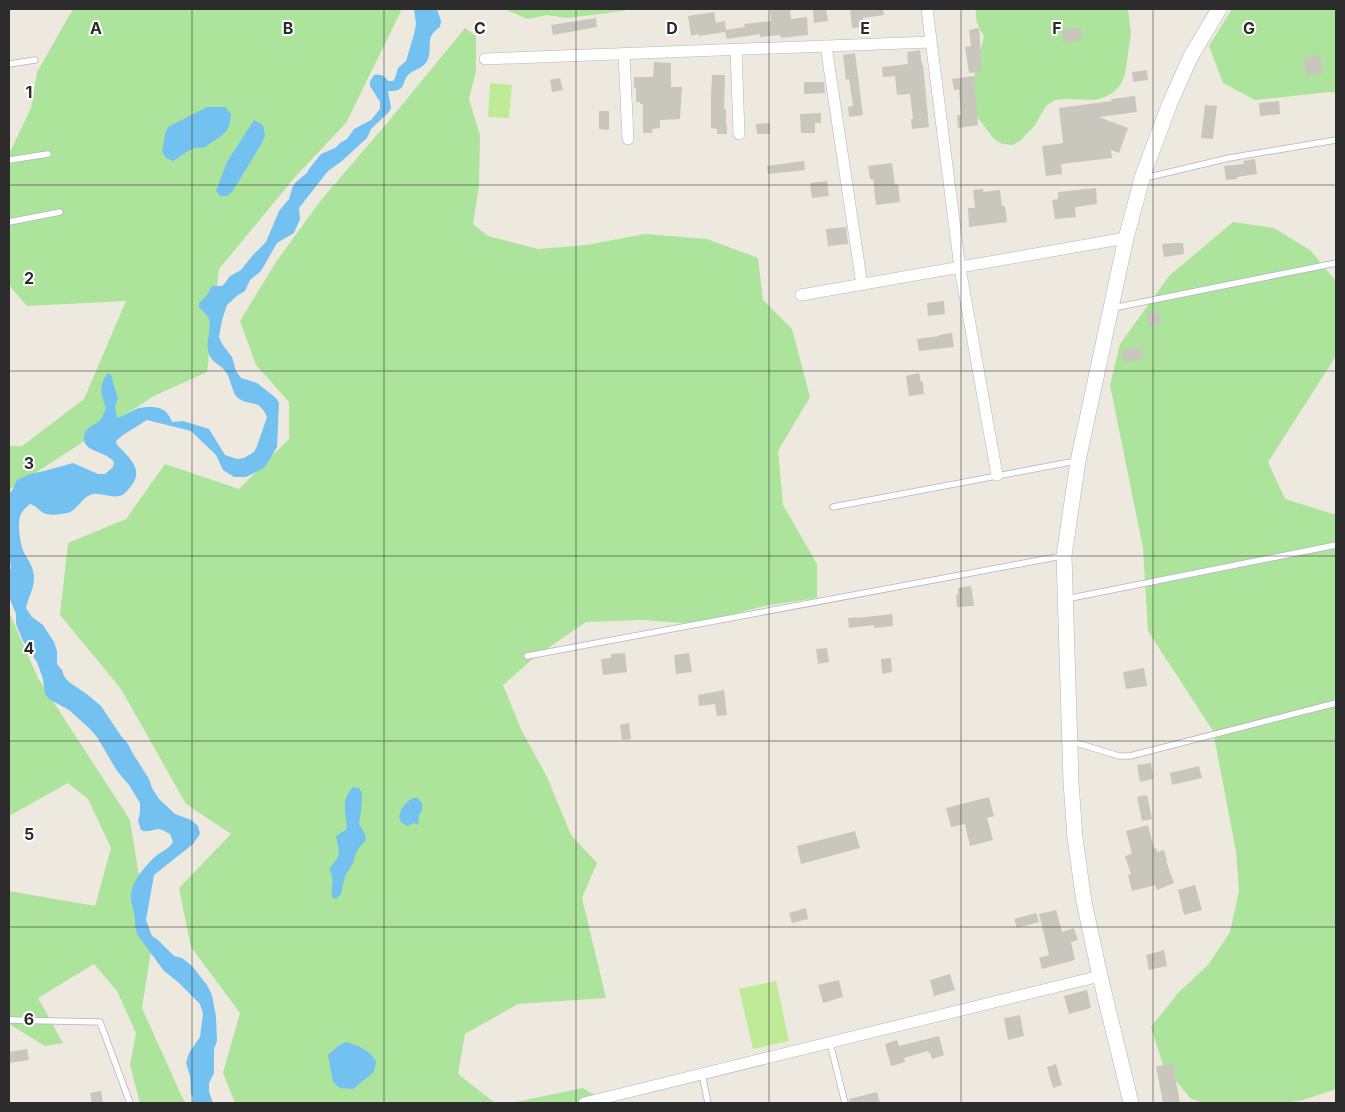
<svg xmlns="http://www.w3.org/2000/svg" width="1345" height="1112" font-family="Inter,sans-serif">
<rect width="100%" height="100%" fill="#eee9df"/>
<path fill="#ace49b" d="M73 9H402L346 123 295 177 219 269 207 372 154 396 9 490V446H22L84 399 126 301 27 306 9 285V154L31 108 37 72Z
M504 9H634L608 13 567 18 547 15 528 19Z
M976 9H1128L1131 34 1125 74 1121 84 1114 92 1105 97 1095 100 1066 99 1055 100 1046 106 1035 125 1021 140 1013 145 1002 144 994 139 975 114 970 93 984 36C978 27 975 20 976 9Z
M1232 9H1336V93L1329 92 1255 100 1223 83 1209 46Z
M465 28 476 36V71L469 99 480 135 479 186 473 224 488 236 538 249 587 245 645 234 707 239 758 258 763 300 792 329 810 397 778 451 783 505 817 564V598L764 606 695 624 642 620 586 622 535 657 503 685 521 729 547 777 571 835 597 863 582 898 606 998 518 1004 465 1034 458 1074 495 1103H235L223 1073 240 1013 191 947 179 888 231 834 186 804 121 689 60 615 68 543 126 519 165 464 239 489 289 439V402L256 365 240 321 276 262 321 200 388 122Z
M1233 222 1274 228 1310 250 1335 280 1336 286V352L1334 359 1268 462 1285 499 1336 515V1089L1303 1100 1285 1103H1203L1190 1098 1163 1065 1151 1027 1178 993 1208 965 1230 932 1239 891 1236 851 1213 731 1148 631 1143 548 1110 385 1120 344 1169 276Z
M9 612 38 678 130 820 151 951 142 1008 182 1097 186 1103H140L130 1065 136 1033 117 991 94 964 38 998 63 1043 45 1046 9 1024V891L95 906 111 848 88 799 68 783 9 816Z
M583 1088 608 1103H511Z"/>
<path fill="#bfeb97" d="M490 83 512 85 509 118 488 117Z
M776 981 789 1041 753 1049 739 989Z"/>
<path fill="#72c1f0" d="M414 9H437L441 21 440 27C424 38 433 45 428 59 424 69 413 69 407 76 404 80 404 87 400 89 397 91 392 91 388 91L391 108 389 112 371 129 367 138 342 161 328 171 299 208 300 219 294 233 277 243 261 271 250 280 245 291 238 295 227 305 222 320 219 337 222 344 232 357 236 371 241 378 257 383 276 398 279 403 277 447 270 459 264 468 246 477H234L223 470 216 455 191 431 147 420 123 435 116 441 117 445C128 456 145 470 131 486 128 490 125 494 120 496 111 498 101 493 93 494 84 496 79 506 72 511 69 513 65 513 61 514 56 515 51 515 46 514 40 512 37 506 30 504 28 506 24 509 22 512 16 520 20 544 24 553 29 561 34 568 34 578 34 589 28 598 26 608L32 617 43 625 54 642 57 651V664L62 670 64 676 69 682 88 695 101 706 121 736 128 744 132 752 149 779 152 788 159 799 175 814 191 820 198 826 200 834 193 844 154 875 146 920 152 936 158 940 174 956 182 958 192 966 207 985 212 995 216 1017 217 1041 214 1049V1073L209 1083V1092L213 1103H192L193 1098 191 1094 190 1076 186 1063 189 1053 200 1037 203 1014 200 1004 178 982 164 971 139 937C134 930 136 923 134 914 134 909 131 905 131 899 130 883 144 867 155 857 161 851 168 850 173 842L170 834C166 832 162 829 158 829 151 830 147 833 141 830L138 821 140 812V803L129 785 117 771 97 737 89 728 69 710 49 699 45 694 43 679 37 662 23 641 16 624V614L9 597V572L11 568 9 556V494L13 489 17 480 30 474 44 471 73 463 98 474H105L113 467 114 462C106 451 84 452 84 439 84 428 91 427 98 422 102 419 104 412 106 408 101 393 98 386 108 373L112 376 113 383 118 398 115 406 117 418C125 416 132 410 139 408 140 408 146 407 147 407 161 407 167 409 172 422L183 421 209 429 225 455 237 459 244 458 254 452 257 446 267 417C258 396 247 408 236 396 231 389 231 378 225 371 221 365 215 364 211 358 203 345 212 333 209 319 207 314 202 311 199 307V303L207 295 211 287 213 286H222L225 283 230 276 241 270 252 256 266 242 279 211 289 199 293 186 296 182 307 173 309 169 321 154 335 148 340 143 347 139 354 129 371 120 380 109V102L370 86V81L374 75C381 74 384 75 388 81H393L395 78 398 68 406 61 414 34 416 24Z
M207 107H225L231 114C230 136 219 136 204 148 191 145 184 155 173 161L166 158 162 152 165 134 168 127Z
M254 120 263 125 265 135 262 143 232 192 227 196H220L216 191 227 162Z
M353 787 359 788 362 793C362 804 361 813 359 824L365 834 366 840 359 848 356 853 353 863 345 876 341 894 336 899 332 897C330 885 336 882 329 869 332 865 335 862 337 858 341 852 337 843 336 836L347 829C346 812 340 801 353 787Z
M413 798H418L422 804V810L419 815 418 825 414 823 407 826C405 824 401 823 400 820 397 812 406 801 413 798Z
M346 1042C360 1047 369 1049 376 1062L374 1072 353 1089 340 1088 333 1082 328 1055 338 1046Z"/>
<path fill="#c9c6be" d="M770 9H790L791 19 807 17 808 35 781 38 780 35 760 37V34L727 39 725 32 699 36 698 34 691 36 688 16 714 12 716 23 725 21 726 30 745 27 744 24 771 21Z
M826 9 828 21 814 23 813 10Z
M850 9H883L884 15 863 18 864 27 852 28Z
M596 18 597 27 553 35 551 25Z
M979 28 981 53 980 54 981 72 969 73 965 47 971 46 969 30Z
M1081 28 1082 40 1063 43 1062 30Z
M920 50 922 65H923L929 127 912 129 911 119H913L910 94 897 95 895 76 883 77 882 67 908 64 907 52Z
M855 53 863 115 849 117 848 107 853 106 849 79 846 80 843 55Z
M1320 55 1323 73 1306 75 1303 59Z
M654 62 671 63V87H682L680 119 660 120V128L652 129V133H643V104H640V102H636V88H634V77H653Z
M1147 70 1148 80 1133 82 1132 72Z
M712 75H725L724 109H726V125H727V134H717V129L711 128V96Z
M974 76 978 125 958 128 957 115H961L959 89 954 90 952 79Z
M560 78 563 90 552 92 550 80Z
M804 82H824L825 93 804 94Z
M1135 96 1137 112 1099 117 1128 128 1119 153 1111 150 1112 158 1061 164 1062 174 1046 176 1042 146 1063 143 1059 108 1112 101 1111 99Z
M1279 101 1280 114 1260 116 1259 103Z
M1205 105 1217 106 1213 139 1201 138Z
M599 111H609V130L599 129Z
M821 113V123H815V133H801L800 114Z
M770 123V134H757L756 124Z
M1255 159 1257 174 1237 177V179L1226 180 1224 166 1244 164 1243 161Z
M804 161 805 170 768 174 767 166Z
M892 163 895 185 898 184 900 202 876 205 873 179H870L868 166Z
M827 181 829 196 812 198 810 183Z
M1096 188 1097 204 1075 207 1076 217 1055 219 1052 200 1058 199V192Z
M983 189V192L1000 190 1002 206H1005L1007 222 969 227 968 208H975L973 190Z
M846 227 848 244 828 246 826 229Z
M1175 243H1183L1184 254 1164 257 1162 244Z
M944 301 945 314 928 316 927 303Z
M1159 312 1161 324 1148 326 1147 313Z
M952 333 954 347 919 351 917 339 939 336V335Z
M1142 347 1143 359 1124 362 1123 349Z
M919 373 921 382H923L924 394 909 396 906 376Z
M971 586 974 606 957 607 956 595 958 594V588Z
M892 614 893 626 874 628V625L849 628 848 618 857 617V618Z
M827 648 829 662 818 664 816 649Z
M625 653 627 672 603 675 601 659 611 658V654Z
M689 653 692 672 676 674 674 655Z
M891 658 892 672 882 674 881 659Z
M1144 668 1147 686 1126 689 1123 672Z
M724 690 727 715 717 716 715 704 699 706 698 695Z
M629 723 631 739 622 740 620 725Z
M1151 763 1153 779 1140 782 1137 765Z
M1199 766 1202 778 1172 785 1170 773Z
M1147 795 1152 819 1142 821 1137 797Z
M989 797 994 816 987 818 993 840 970 846 965 824 951 827 946 808Z
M1148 825 1154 849 1156 848 1157 852 1164 850 1167 861H1166L1174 883 1157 890 1155 885 1132 891 1128 875 1131 874 1125 856 1132 854 1126 831Z
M855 831 860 848 801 864 797 846Z
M1195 885 1202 910 1184 915 1178 890Z
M806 908 808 919 792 923 789 913Z
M1056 910 1062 932 1074 928 1078 940 1071 942 1075 960 1042 969 1039 958 1049 955 1039 914Z
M1036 913 1039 922 1017 928 1014 919Z
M1164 950 1167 966 1149 970 1146 955Z
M950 974 955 990 934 996 930 980Z
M839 980 843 997 823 1003 818 985Z
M1087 990 1091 1008 1069 1014 1064 996Z
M1020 1015 1024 1036 1008 1040 1004 1018Z
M939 1036 944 1055 932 1059 930 1053H928V1051L904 1058 905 1062 891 1066 885 1044 897 1040 899 1046Z
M27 1049 29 1060 9 1063V1052Z
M1056 1064 1062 1085 1053 1088 1047 1067Z
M1173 1064 1180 1103H1163L1156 1066Z
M101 1091 103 1103H92L90 1093Z
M877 1092 880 1103H850L849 1099Z"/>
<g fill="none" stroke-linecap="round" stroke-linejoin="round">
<g stroke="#b2b3c0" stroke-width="7">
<path id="service" d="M9 64 35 60
M9 160 48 154
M1145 178 1229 158 1336 140
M9 222 60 212
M1113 308 1336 263
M833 507 1076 461
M1066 599 1336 545
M527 656 1062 556
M1070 741 1119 756H1130L1336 703
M9 1020 100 1022 130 1103
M830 1043 845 1103
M702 1074 708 1103"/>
</g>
<g stroke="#b2b3c0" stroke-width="12">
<path id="minor" d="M927 9 960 268 997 475
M826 46 862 285
M736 49 739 134
M624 54 628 139
M485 59 931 42
M801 295 1126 238
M584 1103 1100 976"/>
</g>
<g stroke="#b2b3c0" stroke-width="16">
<path id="tertiary" d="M1131 1103 1100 976 1084 902 1075 838 1071 782 1064 556 1078 461 1126 238 1143 175 1170 103 1190 58 1219 9"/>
</g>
<use href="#service" stroke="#fff" stroke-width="5.5"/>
<use href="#minor" stroke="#fff" stroke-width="11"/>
<use href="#tertiary" stroke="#fff" stroke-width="15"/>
</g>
<path fill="none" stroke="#2c2c2c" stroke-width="1" stroke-opacity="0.55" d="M192 9V1103M384 9V1103M576 9V1103M769 9V1103M961 9V1103M1153 9V1103M9 185H1336M9 371H1336M9 556H1336M9 741H1336M9 927H1336"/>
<g font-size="16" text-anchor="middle" font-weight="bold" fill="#2c2c2c" stroke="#fff" stroke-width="4" stroke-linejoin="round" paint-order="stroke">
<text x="96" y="34">A</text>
<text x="288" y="34">B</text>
<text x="480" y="34">C</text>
<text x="672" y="34">D</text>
<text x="865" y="34">E</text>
<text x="1057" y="34">F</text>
<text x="1249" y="34">G</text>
<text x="29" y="98">1</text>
<text x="29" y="284">2</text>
<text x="29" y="469">3</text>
<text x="29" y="654">4</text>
<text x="29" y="840">5</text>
<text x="29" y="1025">6</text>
</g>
<rect width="1345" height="1112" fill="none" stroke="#2c2c2c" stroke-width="20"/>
</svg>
